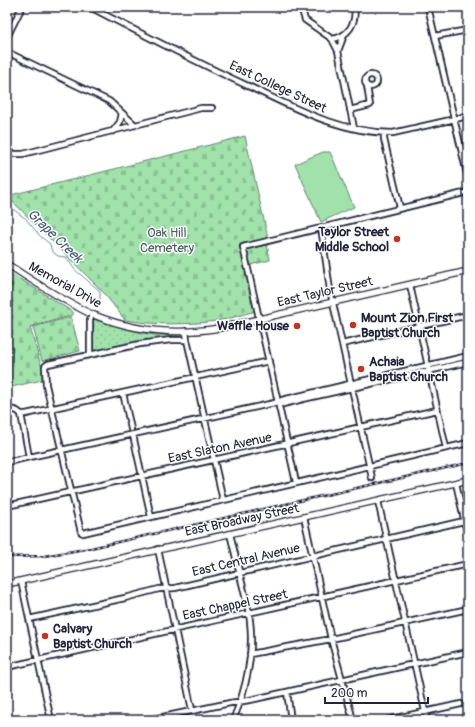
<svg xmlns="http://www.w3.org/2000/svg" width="475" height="727" font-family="Pangolin,sans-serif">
<defs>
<pattern id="cemetery-stones" width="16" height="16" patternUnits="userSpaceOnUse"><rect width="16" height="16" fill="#a1e2ab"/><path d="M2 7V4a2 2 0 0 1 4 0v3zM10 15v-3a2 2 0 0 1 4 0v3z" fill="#8ac294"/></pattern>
<pattern id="park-dots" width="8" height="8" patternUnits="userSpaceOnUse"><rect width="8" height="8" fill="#a1e2ab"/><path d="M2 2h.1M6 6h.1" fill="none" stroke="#8ac294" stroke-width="1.8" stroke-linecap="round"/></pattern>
</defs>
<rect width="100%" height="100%" fill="#fff"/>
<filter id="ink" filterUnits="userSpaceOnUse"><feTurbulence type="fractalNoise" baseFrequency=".025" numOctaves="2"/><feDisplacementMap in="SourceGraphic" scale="8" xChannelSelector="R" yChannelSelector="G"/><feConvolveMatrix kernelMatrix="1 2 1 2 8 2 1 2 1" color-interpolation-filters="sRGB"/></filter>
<g filter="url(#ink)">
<path fill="url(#cemetery-stones)" stroke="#628273" d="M245 136 268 238 266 239 270 260 246 266 256 311C243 314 230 319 217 321 188 325 153 325 125 320L103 292 7 196Z
M7 271 73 312V315L30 327 40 362 42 367V380L7 388V287L13 285 7 286Z
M71 317 80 351 42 361 33 327Z"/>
<path fill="url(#park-dots)" stroke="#628273" d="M93 319 138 332 155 335 183 336 182 338 142 341 92 352Z"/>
<path fill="#a1e2ab" stroke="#628273" d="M323 152H330L354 207 321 222 295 164Z"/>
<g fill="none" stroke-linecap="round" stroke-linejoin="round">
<path stroke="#638aa8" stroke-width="1" d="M7 203 13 209 26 219 40 236 50 244 51 249 54 253 58 256 66 257 75 270 100 291V301"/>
<g stroke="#22223b" stroke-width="8">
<path id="minor" d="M90 7C142 34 194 61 248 86 294 108 341 133 393 133L468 116
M301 7 305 20 332 39 338 51 354 128
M428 7 468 178
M435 36 468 30
M7 37 22 7
M332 39C348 37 357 23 354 7
M338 51 344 35
M7 52 109 101 135 125
M365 81a6 6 0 1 1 12 0a6 6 0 1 1-12 0Z
M350 110 370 105 367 86
M113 131 120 122 122 113
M384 133V139L400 208
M7 152 14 154H23L201 108H212
M321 227 330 290 372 478
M410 285 446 448
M186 331 187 340 223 500
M187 340H171L140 344 48 364 45 366 46 385 81 532 83 533 468 443
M342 344 468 315
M90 355V320L92 315
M123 393 131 429
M279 402 282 400 468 356
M7 411C13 409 16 409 21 414
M21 414H26L269 361
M21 414 29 457
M133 435 151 517
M7 462 279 402 283 404 303 399 468 362
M296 482 243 247 468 192
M456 483 468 537
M378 501 427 720
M7 506 437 410
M304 517 331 639 353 720
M230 534C235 553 239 572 244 591 246 601 249 611 250 621 254 654 246 690 233 720
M158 549 192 710
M21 581 51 720
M29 619 125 598 159 589 175 588 468 520
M250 654 331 639 468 609
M7 667 468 564
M287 692 291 720
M148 720 230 703 250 700 468 652
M387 720 461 704"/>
</g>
<g stroke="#22223b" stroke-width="8">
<path id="major" d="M7 264C28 278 50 292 72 304 79 308 86 312 94 315 133 331 177 335 220 328L468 271
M7 584 468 480"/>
</g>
<use href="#minor" stroke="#fff" stroke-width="4.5"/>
<use href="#major" stroke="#fff" stroke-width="5.5"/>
<g stroke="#22223b" stroke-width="2.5">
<path id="rail" d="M7 557 44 556 91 548 468 463"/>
</g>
<use href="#rail" stroke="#fff" stroke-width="1" stroke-dasharray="3" stroke-linecap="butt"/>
</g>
</g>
<g fill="#c8321e" stroke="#fff" stroke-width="1.5">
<circle cx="397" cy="239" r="4"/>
<circle cx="353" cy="325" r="4"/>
<circle cx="297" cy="326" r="4"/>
<circle cx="361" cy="369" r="4"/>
<circle cx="45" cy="636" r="4"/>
</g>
<g text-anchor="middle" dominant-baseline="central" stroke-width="3" stroke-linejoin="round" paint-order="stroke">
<g font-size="13" fill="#22223b" stroke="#fff">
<text transform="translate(278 87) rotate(25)">East College Street</text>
<text transform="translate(65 285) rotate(29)">Memorial Drive</text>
<text transform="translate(325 292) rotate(-13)">East Taylor Street</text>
<text transform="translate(220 448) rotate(-12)">East Slaton Avenue</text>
<text transform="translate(242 520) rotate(-12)">East Broadway Street</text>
<text transform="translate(246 560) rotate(-13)">East Central Avenue</text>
<text transform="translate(235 605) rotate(-12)">East Chappel Street</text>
</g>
<g font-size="13" font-weight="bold" fill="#22223b" stroke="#fff" text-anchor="start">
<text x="389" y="232" text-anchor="end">Taylor Street<tspan x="389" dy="15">Middle School</tspan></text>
<text x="361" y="318">Mount Zion First<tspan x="361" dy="15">Baptist Church</tspan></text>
<text x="289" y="326" text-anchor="end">Waffle House</text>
<text x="369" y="362">Achaia<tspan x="369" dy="15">Baptist Church</tspan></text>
<text x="53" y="629">Calvary<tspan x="53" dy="15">Baptist Church</tspan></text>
</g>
<g font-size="13" fill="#485c5d" stroke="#fff">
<text x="167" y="233">Oak Hill<tspan x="167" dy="15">Cemetery</tspan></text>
</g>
<g font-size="14" font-style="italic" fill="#485f7a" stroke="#fff">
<text transform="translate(55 236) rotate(44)">Grape Creek</text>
</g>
</g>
<rect width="475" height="727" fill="none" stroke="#fff" stroke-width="24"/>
<rect x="12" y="12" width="451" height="703" fill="none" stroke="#22223b" stroke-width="1.5" filter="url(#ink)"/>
<path d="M325 697v6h103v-6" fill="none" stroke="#22223b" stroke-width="2"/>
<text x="331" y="697" font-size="12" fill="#22223b" stroke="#ffffff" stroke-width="3" paint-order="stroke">200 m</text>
</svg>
